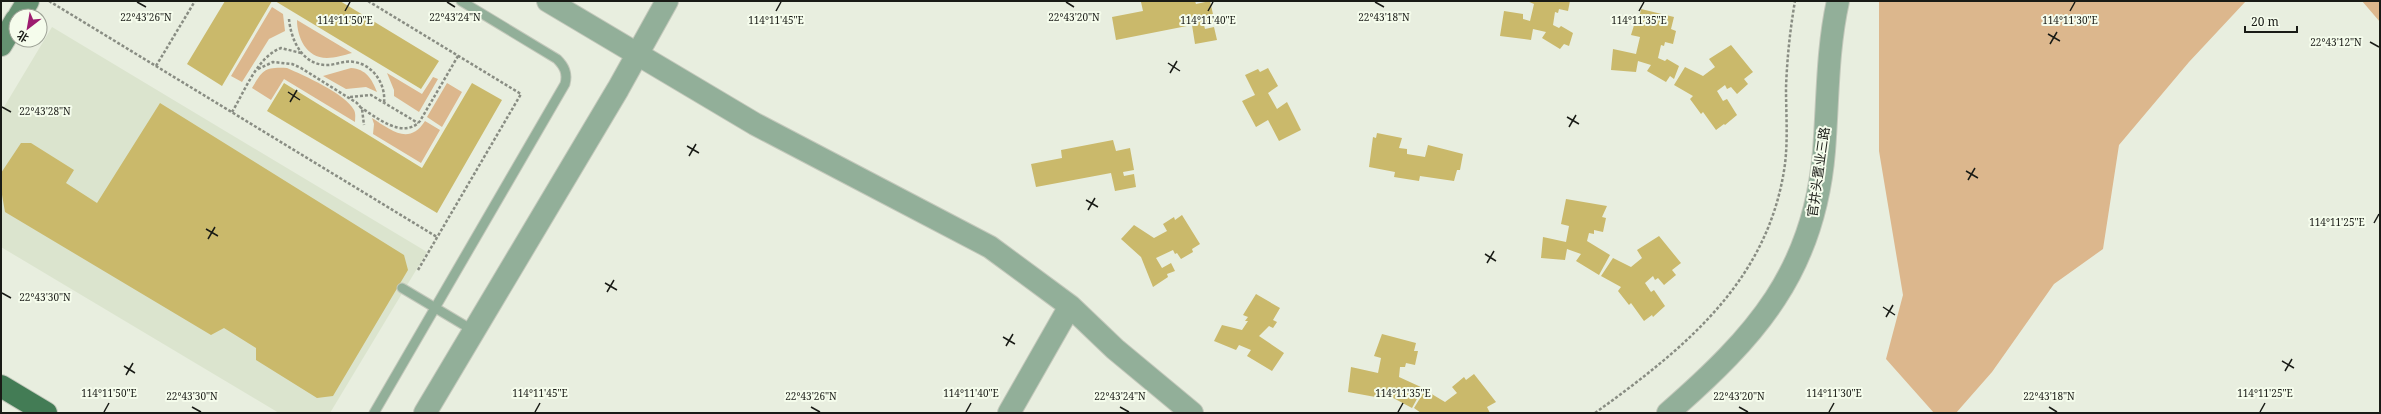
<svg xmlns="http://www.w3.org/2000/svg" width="2381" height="414" font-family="'Noto Serif','Noto Sans SC',serif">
<rect width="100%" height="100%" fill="#e8eedf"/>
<path fill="#dbe4ce" d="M52 27 427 252 330 413H279L1 247V112Z"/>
<path fill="#dcb78d" d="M1879 1H2246L2189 62 2119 145 2103 249 2054 284 1992 372 1956 413H1934L1886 359 1903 295 1879 151Z
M2362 1H2380V22Z
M272 7 283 14 285 31 269 39 242 82 231 76Z
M297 20 352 53C344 55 335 58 327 58 306 58 297 37 297 20Z
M287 68C303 75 346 94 354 110 356 114 355 118 355 122L284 79 271 100 252 88C263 70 264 67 287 68Z
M351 68C366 69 372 79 377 92L366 87 346 89 323 76Z
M387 73 422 94 433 77 438 79 419 112 394 96V90Z
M447 83 462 92 442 127 427 117Z
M372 118C391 130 409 146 425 121L440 130 421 163 373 134 374 124Z"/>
<path fill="#cab96b" d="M225 1H272L222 86 187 64Z
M275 1H340L439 61 421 89Z
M1149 1H1195L1196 4 1210 1 1215 23 1204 25 1205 29 1214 27 1217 40 1195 44 1192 25 1116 40 1112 17 1143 11 1141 2Z
M1527 1H1570L1568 11 1559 9 1558 13 1555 12 1553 25 1559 28 1561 26 1573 33 1569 46 1564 44 1560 49 1542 38 1546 32 1533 29 1531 40 1500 36 1504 11 1523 14V19L1530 21 1534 4Z
M1641 9 1674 17 1671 29 1676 31 1673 44 1665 42 1664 46 1661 45 1658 58 1665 61 1667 59 1679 66 1674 79 1670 76 1666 82 1647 71 1651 65 1638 61 1636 72 1611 70 1613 49 1636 54 1640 37 1631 35 1635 22 1638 23Z
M1731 45 1753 72 1744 79 1748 84 1737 94 1731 87 1727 89 1725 85 1717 91 1723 101 1727 99 1737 115 1725 125 1724 124 1716 130 1703 112 1701 114 1690 99 1693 96 1674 85 1685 67 1703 76 1715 67 1709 59Z
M1268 68 1278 86 1268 93 1277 109 1287 102 1301 130 1279 141 1268 120 1256 127 1242 101 1255 95 1245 75 1258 69 1260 72Z
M284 83 422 168 472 83 502 100 437 213 267 111Z
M160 103 404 255 408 270 333 396 317 398 256 360V348L224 328 211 335 5 212 1 189V173L21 143H31L74 170 66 183 97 203Z
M1377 133 1402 138 1399 148 1407 149V154L1425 157 1428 145 1463 154 1460 170H1457L1454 181 1420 176 1419 181 1394 177 1395 172 1369 167 1373 137 1376 138Z
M1113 140 1116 151 1130 148 1134 170 1123 172 1124 176 1134 174 1136 187 1115 191 1111 173 1036 187 1031 164 1062 158 1061 150Z
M1566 199 1607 206 1602 217 1606 218 1603 232 1594 230V234L1589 233 1587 241 1610 255 1599 275 1576 261 1581 254 1567 249 1565 260 1541 258 1543 237 1566 242 1569 226 1561 224Z
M1182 215 1200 244 1192 249 1193 252 1181 259 1177 253 1175 254 1173 250 1156 258 1162 268 1171 263 1175 271 1167 274 1168 277 1153 287 1141 257 1121 239 1134 225 1154 238 1167 231 1163 224 1174 217 1175 220Z
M1659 236 1681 263 1672 270 1676 275 1664 285 1658 278 1655 280 1653 276 1645 283 1651 292 1654 290 1665 306 1653 317 1652 315 1644 321 1631 303 1629 305 1618 291 1621 287 1601 276 1613 258 1631 267 1642 258 1637 250Z
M1256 294 1280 308 1273 320 1277 322 1273 328 1269 326 1259 336 1284 353 1272 371 1247 356 1251 350 1239 345 1236 350 1214 341 1222 325 1242 330 1248 321H1245L1248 317 1243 315Z
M1382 334 1416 343 1414 351H1418L1415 365 1406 363 1405 367H1400L1399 377 1423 388 1412 408 1382 392 1381 398 1348 392 1351 367 1378 373 1381 358 1374 356Z
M1474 374 1496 402 1487 407 1490 413H1421L1414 408 1425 390 1445 402 1457 393 1452 387 1464 377 1466 380Z"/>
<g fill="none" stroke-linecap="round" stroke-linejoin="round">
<g stroke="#c3c8bb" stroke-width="11">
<path id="service" d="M402 288 474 331
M374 413 565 84C568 73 564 66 557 59L461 1"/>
</g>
<g stroke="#c3c8bb" stroke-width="24">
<path id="tertiary" d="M548 1 755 124 990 247 1070 306 1115 349 1192 413
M425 413 618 89 667 1
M1009 413 1070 306
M1668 413C1756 336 1814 272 1824 151 1828 101 1827 50 1838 1"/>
</g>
<g stroke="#c3c8bb" stroke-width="24">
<path id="secondary" d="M19 16 28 1
M1 45 16 20"/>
</g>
<g stroke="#c3c8bb" stroke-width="24">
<path id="primary" d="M1 386 46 413"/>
</g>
<path stroke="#898d83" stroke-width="2.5" stroke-dasharray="3 2" stroke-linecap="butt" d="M49 1 437 237
M368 1 521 94 418 270
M289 19C291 40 302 65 327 65 336 65 345 60 354 62 374 65 386 85 384 103
M156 66 195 1
M258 69 273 62 292 64 301 68 357 103 362 109 364 125
M350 97 371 95 418 123
M360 107C376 117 403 140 420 121L458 56
M232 112C245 91 257 57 281 48L301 53
M1595 413C1685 348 1769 281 1785 164 1788 139 1786 113 1786 88 1787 59 1790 30 1795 1"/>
<use href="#service" stroke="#92af99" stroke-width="9"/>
<use href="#tertiary" stroke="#92af99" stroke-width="22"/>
<use href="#secondary" stroke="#659171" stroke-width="22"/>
<use href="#primary" stroke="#437c55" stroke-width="22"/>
</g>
<path fill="none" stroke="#191b16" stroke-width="1.5" d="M137 2 146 7M447 2 455 7M1066 2 1074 7M1375 2 1384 7M345 11 350 2M776 11 781 2M1208 11 1213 2M1639 11 1644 2M2070 11 2075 2M2048 34 2060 41M2370 42 2379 47M2050 44 2057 32M1168 63 1180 71M1170 73 1177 61M288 92 300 100M290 102 297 90M2 107 11 112M1567 117 1579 124M1569 127 1576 115M687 146 699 153M689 156 696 144M1966 171 1978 178M1968 180 1975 168M1086 200 1098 207M1088 210 1095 198M2374 223 2379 214M206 229 218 236M208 239 215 227M1485 254 1496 261M1487 263 1494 251M605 283 617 290M607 292 614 280M2 293 11 298M1883 307 1895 315M1886 317 1893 305M1003 337 1015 344M1006 346 1013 334M2282 361 2294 368M124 366 135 373M2285 371 2292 359M126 375 133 363M192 407 201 412M811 407 820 412M1120 407 1129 412M1739 407 1748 412M2049 407 2057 412M104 412 109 403M535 412 540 403M966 412 971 403M1398 412 1403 403M1829 412 1834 403M2260 412 2265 403"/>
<g text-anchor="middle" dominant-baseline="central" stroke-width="4" stroke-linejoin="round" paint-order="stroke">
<g font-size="13" fill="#191b16" stroke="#f5fcec">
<text transform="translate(1818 172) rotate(-82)">官井头置业三路</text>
</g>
</g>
<g font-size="10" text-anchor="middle" fill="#191b16" stroke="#f5fcec" stroke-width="4" stroke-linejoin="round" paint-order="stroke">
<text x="146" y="21">22°43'26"N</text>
<text x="455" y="21">22°43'24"N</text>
<text x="1074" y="21">22°43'20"N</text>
<text x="1384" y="21">22°43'18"N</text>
<text x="1208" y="24">114°11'40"E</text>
<text x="345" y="24">114°11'50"E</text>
<text x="776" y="24">114°11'45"E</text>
<text x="1639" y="24">114°11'35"E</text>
<text x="2070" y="24">114°11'30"E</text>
<text x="2336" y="46">22°43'12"N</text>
<text x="45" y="115">22°43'28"N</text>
<text x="2337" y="226">114°11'25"E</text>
<text x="45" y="301">22°43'30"N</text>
<text x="109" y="397">114°11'50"E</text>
<text x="540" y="397">114°11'45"E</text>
<text x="971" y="397">114°11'40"E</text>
<text x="1403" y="397">114°11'35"E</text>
<text x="1834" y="397">114°11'30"E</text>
<text x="2265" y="397">114°11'25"E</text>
<text x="192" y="400">22°43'30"N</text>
<text x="811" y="400">22°43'26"N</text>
<text x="1120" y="400">22°43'24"N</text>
<text x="1739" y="400">22°43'20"N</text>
<text x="2049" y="400">22°43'18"N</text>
</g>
<rect width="2381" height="414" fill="none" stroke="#191b16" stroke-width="4"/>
<g transform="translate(28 28) rotate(211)"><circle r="19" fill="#f5fcec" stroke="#9da296"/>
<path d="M0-3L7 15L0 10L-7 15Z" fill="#9d1c6f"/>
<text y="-6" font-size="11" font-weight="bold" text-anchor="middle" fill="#191b16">北</text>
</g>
<path d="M2245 26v6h52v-6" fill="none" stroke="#191b16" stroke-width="2"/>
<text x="2251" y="26" font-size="12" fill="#191b16" stroke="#f5fcec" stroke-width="3" paint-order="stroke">20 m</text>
</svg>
